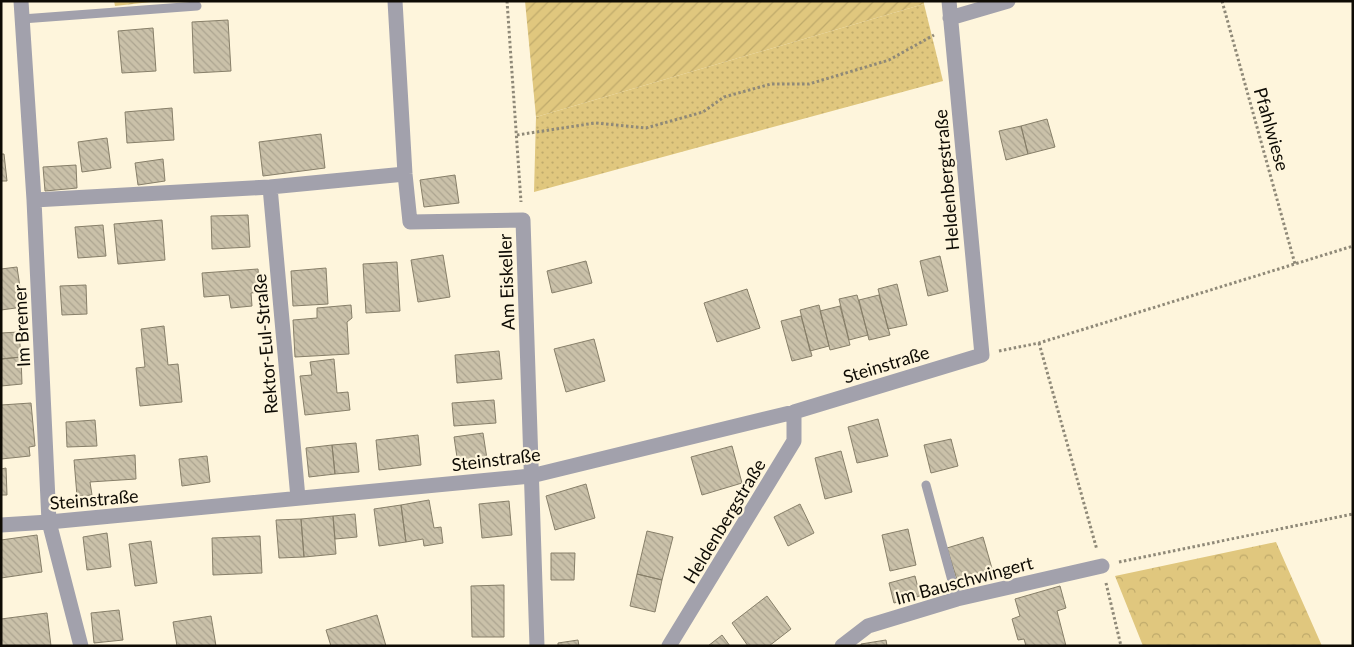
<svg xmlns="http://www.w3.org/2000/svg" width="1354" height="647" font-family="Lato,sans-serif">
<defs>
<pattern id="grass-dots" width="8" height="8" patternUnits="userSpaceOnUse" patternTransform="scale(1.25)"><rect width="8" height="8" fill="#e0c77e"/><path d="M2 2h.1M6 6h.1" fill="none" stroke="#bfaa6b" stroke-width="1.8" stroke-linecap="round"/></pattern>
<pattern id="forest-crowns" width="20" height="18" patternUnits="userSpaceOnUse" patternTransform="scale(1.25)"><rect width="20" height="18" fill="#e0c77e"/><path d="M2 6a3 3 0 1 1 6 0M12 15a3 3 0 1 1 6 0" fill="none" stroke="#bfaa6b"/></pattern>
<pattern id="garden-furrows" width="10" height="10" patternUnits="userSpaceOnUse" patternTransform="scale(1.25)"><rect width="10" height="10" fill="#e0c77e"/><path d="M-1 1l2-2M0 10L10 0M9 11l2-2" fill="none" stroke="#bfaa6b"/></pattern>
<pattern id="building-back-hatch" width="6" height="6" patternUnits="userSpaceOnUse" patternTransform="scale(1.25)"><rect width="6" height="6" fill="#cac1a9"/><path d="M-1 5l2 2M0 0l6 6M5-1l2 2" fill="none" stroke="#aca490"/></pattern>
</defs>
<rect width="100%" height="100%" fill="#fef5dc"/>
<path fill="url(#grass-dots)" d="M924 4 943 81 534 192 536 117Z"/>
<path fill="url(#forest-crowns)" d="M114 1H160L115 6Z
M1276 542 1322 646H1143L1115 576Z"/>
<path fill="url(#garden-furrows)" d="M525 1H924V4L536 117Z"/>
<path fill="url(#building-back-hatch)" stroke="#877f69" d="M228 20 231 71 194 73 192 22Z
M153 28 156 71 122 73 118 31Z
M172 108 174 140 127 143 125 112Z
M1047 119 1055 147 1028 154 1021 126Z
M1021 126 1028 154 1006 160 999 131Z
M321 134 325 168 263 176 259 142Z
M107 138 111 168 82 172 78 142Z
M1 154H4L7 181H1Z
M163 159 165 181 138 185 135 163Z
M76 165 77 188 45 191 43 167Z
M455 175 459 203 424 207 420 180Z
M248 215 250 247 212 249 211 216Z
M162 220 165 260 118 264 114 224Z
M103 225 106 256 78 258 75 227Z
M443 255 450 297 418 302 411 260Z
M940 256 948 291 928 296 920 261Z
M586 261 592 283 552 293 547 271Z
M397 262 400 311 366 313 363 264Z
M17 267 23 307 1 310V269Z
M326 268 328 304 293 306 291 271Z
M258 269 260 292 251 293 252 306 231 308 229 295 204 297 202 273Z
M897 284 907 325 888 329 878 289Z
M86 285 87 314 62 315 60 286Z
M747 289 760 328 717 342 704 303Z
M857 295 868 335 849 340 839 299Z
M879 295 890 335 869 340 859 300Z
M351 305 352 318 347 322 349 354 295 357 293 320 317 318V308Z
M819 305 829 346 810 351 800 310Z
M840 306 850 345 830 350 820 311Z
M801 316 812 356 792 361 781 321Z
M164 326 168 365 178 364 182 402 140 406 136 368 145 367 141 329Z
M19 332 21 357 1 359V333Z
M594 339 605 381 566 392 554 349Z
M499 351 502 379 457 383 455 355Z
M21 357 22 384 1 386V359Z
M334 359 337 393 348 392 350 410 305 415 300 376 312 375 310 362Z
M494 400 496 423 454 426 452 403Z
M31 403 35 446 29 447 30 456 1 459V405Z
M878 419 888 456 857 463 848 427Z
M95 420 97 446 67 447 66 422Z
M483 433 487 459 458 464 454 437Z
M418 435 421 465 379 470 376 440Z
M951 439 958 466 931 473 924 445Z
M356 443 359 472 335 474 332 445Z
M332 445 335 474 309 477 306 448Z
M732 446 742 483 702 495 691 457Z
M841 451 852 492 825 499 815 458Z
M135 455 136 479 90 482 92 495 77 496 74 460Z
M207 456 210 482 182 486 179 459Z
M6 468 7 495H1V469Z
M586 484 595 518 555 530 546 496Z
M429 500 434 528 441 527 443 543 424 546 423 539 406 542 401 505Z
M509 501 512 535 482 538 479 504Z
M800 504 814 533 788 546 774 517Z
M401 505 406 542 379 546 374 509Z
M355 514 357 537 335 539 333 516Z
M333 516 336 554 304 557 301 519Z
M301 519 304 557 279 558 276 520Z
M908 529 916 565 890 571 882 535Z
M647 531 673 537 662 580 637 574Z
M107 533 111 567 87 570 83 537Z
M37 535 42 572 1 578V540Z
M260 536 262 573 213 575 212 538Z
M983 537 993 572 958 583 947 548Z
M151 541 157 583 135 586 129 544Z
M551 553H575L574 580H551Z
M637 574 662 580 655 612 630 606Z
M915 576 920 596 894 603 889 583Z
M504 585V637H472L471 586Z
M1060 586 1066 608 1057 611 1066 646H1026L1024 639 1018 640 1012 619 1020 616 1015 599Z
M767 596 791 629 769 646H748L732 623Z
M119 610 123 640 94 643 91 613Z
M47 613 51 646H1V619Z
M377 615 386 646H331L326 630Z
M211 616 216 646H177L173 622Z
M722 635 730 646H708Z
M578 640 579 646H558V643Z
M886 640 887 646H861V644Z"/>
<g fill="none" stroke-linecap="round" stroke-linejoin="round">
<path stroke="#8f8978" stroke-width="3" stroke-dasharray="2.5 2.5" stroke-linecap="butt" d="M507 1 521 202
M1222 1 1295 264
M517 135 595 123 646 128 703 112 724 97 771 84H809L889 60 934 35
M1039 343 1097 550
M999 351 1039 343 1353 246
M1119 562 1353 514
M1106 583 1121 646"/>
<path stroke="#a2a1ac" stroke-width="9" d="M22 19 197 6
M926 485 957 599"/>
<path stroke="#a2a1ac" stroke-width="15" d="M21 1 34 200 49 522 81 646
M395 1 405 174 410 222 523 220 537 646
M950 18 1008 1
M270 187 298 498
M34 200 270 187 405 174
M1 525 49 522 531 476 794 412 982 355 949 1
M669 646 794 441V412
M842 646 868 626 957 599 1102 566"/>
</g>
<g text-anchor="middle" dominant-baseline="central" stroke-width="4.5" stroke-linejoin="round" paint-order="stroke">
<g font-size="18" fill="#0e0b04" stroke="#fef5dc">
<text transform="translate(1272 129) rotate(74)">Pfahlwiese</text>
<text transform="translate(946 180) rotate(-95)">Heldenbergstraße</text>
<text transform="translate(506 282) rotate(-92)">Am Eiskeller</text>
<text transform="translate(21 326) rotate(-93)">Im Bremer</text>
<text transform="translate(265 344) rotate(-95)">Rektor-Eul-Straße</text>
<text transform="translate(886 364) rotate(-17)">Steinstraße</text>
<text transform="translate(496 459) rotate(-7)">Steinstraße</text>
<text transform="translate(94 499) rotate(-5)">Steinstraße</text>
<text transform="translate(724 521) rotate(-59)">Heldenbergstraße</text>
<text transform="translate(964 580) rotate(-15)">Im Bauschwingert</text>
</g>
</g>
<rect width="1354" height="647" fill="none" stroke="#0e0b04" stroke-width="5"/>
</svg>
